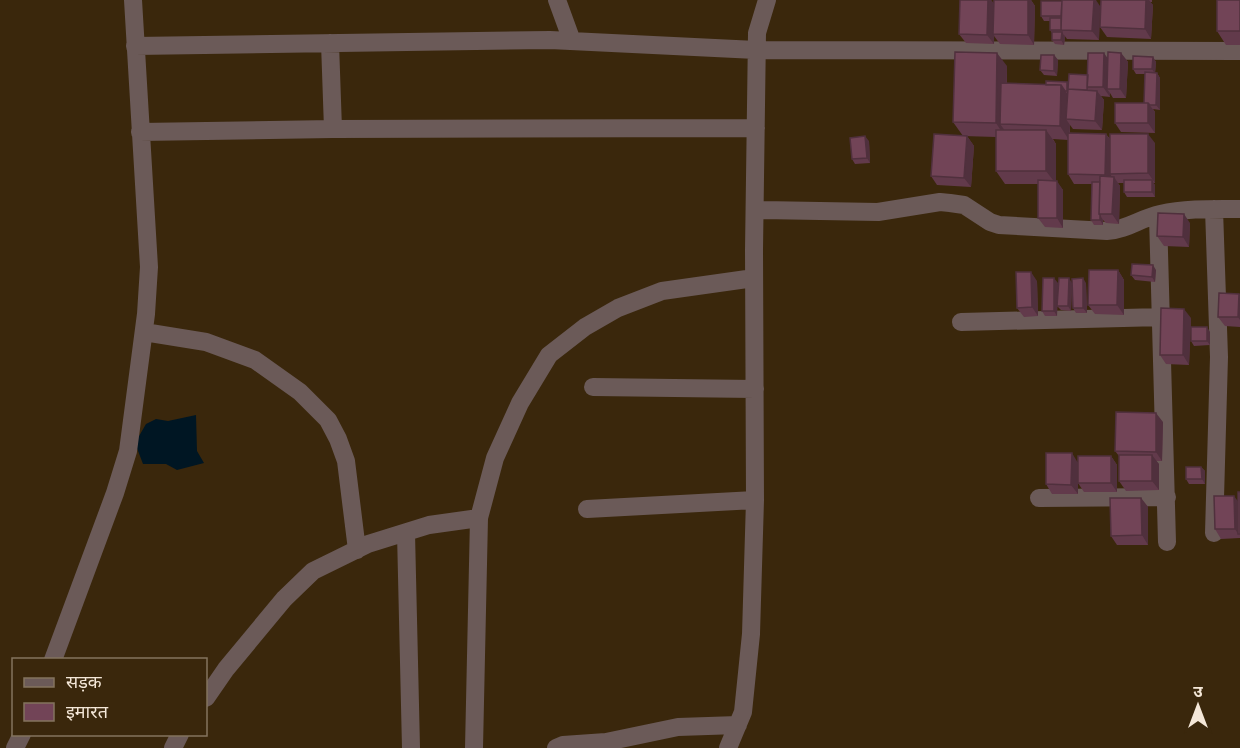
<svg xmlns="http://www.w3.org/2000/svg" width="1240" height="748" font-family="Rubik,'Noto Sans Devanagari',sans-serif">
<rect width="100%" height="100%" fill="#3a270c"/>
<path fill="#001623" d="M196 415 197 451 204 463 177 470 166 464H143L135 443 146 424 156 419 168 421Z"/>
<g fill="none" stroke-linecap="round" stroke-linejoin="round">
<path stroke="#6b5a58" stroke-width="18" d="M557 0 572 41
M330 43 333 129
M135 46 550 40 756 50 1240 51
M140 132 333 129 756 128
M755 210 878 212 940 202 950 203 964 205 990 222 999 225 1107 231C1126 230 1141 218 1160 214 1186 208 1214 209 1240 209
M1158 216 1167 542
M961 322 1162 317
M144 332 206 342 255 360 300 392 328 420 338 439 346 461 357 550
M593 387 755 389
M1039 498 1167 497
M587 509 755 500
M406 533 411 748
M1214 533 1219 357 1214 209
M53 660 115 493 128 451 146 314 149 267 133 0
M206 698 226 669 284 599 313 571 368 544 429 525 479 518
M15 748 22 734
M173 748 180 734
M474 748 479 518 495 458 520 403 549 355 585 327 618 308 662 291 754 278
M556 748 563 745 606 742 678 727 738 725
M728 748 743 712 751 634 755 500 754 250 757 33 767 0"/>
</g>
<path fill="#623a4b" d="M991 0 994 4V0H1031L1035 6 1034 45 1000 44 994 36V44L966 43 959 34Z
M1101 0H1152V2H1150L1153 5 1151 39 1107 37 1100 27Z
M1240 0V45H1226L1217 31Z
M1100 6 1099 40 1067 39 1064 35 1065 37 1064 45 1055 44 1052 40V33L1050 30V21H1044L1041 16Z
M1121 53 1128 62 1126 98H1113L1110 93V97L1101 96 1104 100 1102 130 1073 129 1070 125V133L1106 134 1110 139 1155 143V183H1153L1155 185V197H1127L1124 192V183H1118L1120 186 1119 224 1106 223 1103 220V225H1094L1091 220 1092 184H1074L1068 174V140L1053 139 1056 144V181L1063 190V228L1045 227 1038 218V184H1005L996 171V137L963 136 953 122 1007 66V83L1046 85 1067 82 1069 83 1088 75 1108 58Z
M1054 55 1058 60 1057 76 1044 75 1040 70Z
M1153 57 1156 62 1155 73H1157L1160 78V110L1153 109 1155 112V133L1121 132 1115 123 1144 103 1145 74H1136L1133 69Z
M967 136 974 146 971 187 937 185 931 176Z
M869 141 870 163 855 164 852 159Z
M1190 223 1189 247 1164 246 1157 236Z
M1118 270 1124 280V315L1095 314 1088 305Z
M1156 270 1155 282 1135 280 1131 275Z
M1037 281 1038 316 1024 317 1017 308Z
M1058 283 1057 316H1045L1042 311Z
M1072 283H1086L1087 313H1076L1073 308 1072 286 1071 311 1061 310 1057 306Z
M1239 294 1240 295V327L1225 326 1218 317Z
M1191 318 1189 365 1166 364 1160 355Z
M1210 332V345L1194 346 1191 341Z
M1163 422 1162 461H1156L1159 464V490L1126 491 1119 481V456L1115 451Z
M1111 456 1117 465V492H1084L1078 483V480V494H1052L1046 484 1078 462Z
M1201 467 1205 471V484H1189L1186 479Z
M1240 492V538L1221 539 1215 529 1238 501Z
M1141 498 1148 507V545H1117L1111 536Z"/>
<path fill="#50303d" d="M988 0H991L995 5 994 44 987 35Z
M1028 0H1031L1035 6 1034 45 1028 35Z
M1094 0H1096L1100 6 1099 40 1092 31Z
M1146 0H1149L1153 5 1151 39 1145 29Z
M1062 32 1065 37 1064 45 1061 40Z
M997 53 1007 66 1006 124H1000L1006 132 1005 137 996 123Z
M1104 53 1111 63 1107 89 1110 93V97L1103 87Z
M1121 53 1128 62 1126 98 1120 89Z
M1054 55 1058 60 1057 76 1054 71Z
M1153 57 1156 62 1155 74 1152 69Z
M1157 73 1160 78V110L1156 105Z
M1061 85 1071 99 1066 119 1070 125 1069 140 1060 126Z
M1097 91 1104 100 1102 130 1095 121Z
M1148 103 1155 112V133L1148 123Z
M1046 130 1056 144V184L1046 171Z
M1106 134 1112 143 1110 174 1112 177V184L1105 175Z
M1148 134 1155 143V183L1148 173Z
M865 136 869 141 870 163 867 158Z
M967 136 974 146 971 187 964 178Z
M1114 177 1120 186 1119 224 1112 214Z
M1152 180 1155 185V197L1152 192Z
M1057 181 1063 190V228L1057 218Z
M1184 214 1190 223 1189 247 1183 237Z
M1100 215 1103 220V225L1100 220Z
M1153 265 1156 270 1155 282 1152 277Z
M1118 270 1124 280V315L1117 305Z
M1031 272 1037 281 1038 316 1032 307Z
M1054 278 1058 283 1057 316 1054 311Z
M1069 278 1072 283 1071 311 1068 306Z
M1083 278 1086 283 1087 313 1083 308Z
M1239 294 1240 295V320L1238 317Z
M1184 309 1191 318 1189 365 1183 355Z
M1207 327 1210 332V345L1207 341Z
M1156 413 1163 422 1162 461 1156 452Z
M1072 453 1078 463V494L1071 485Z
M1152 455 1159 464V490L1152 481Z
M1111 456 1117 465V492L1111 483Z
M1201 467 1205 471V484L1202 479Z
M1234 496 1240 504 1238 534 1240 537 1235 529Z
M1141 498 1148 507V545L1142 535Z"/>
<path fill="#724457" stroke="#50303d" stroke-width="1.5" d="M960 0H988L987 35 959 34Z
M994 0H1028V35L993 34Z
M1062 0H1094L1092 31 1061 30Z
M1101 0H1146L1145 29 1100 27Z
M1217 0H1240V31H1217Z
M1041 1H1062L1061 16H1041Z
M1050 18H1061V30H1062H1050Z
M1052 32H1062L1061 40H1052Z
M955 52 997 53 996 123 953 122Z
M1108 52 1121 53 1120 89H1107Z
M1088 53H1104L1103 87H1087Z
M1041 55H1054V71L1040 70Z
M1133 56 1153 57 1152 69H1133Z
M1145 72 1157 73 1156 105H1150L1148 103H1144Z
M1069 74 1088 75 1087 90 1068 89Z
M1046 81 1067 82V91H1065L1061 85H1046Z
M1001 83 1061 85 1060 126 1000 124Z
M1068 89 1097 91 1095 121 1066 119Z
M1115 103H1148V123H1115Z
M996 130H1046V171H996Z
M1068 133 1106 134 1105 175 1068 174Z
M934 134 967 136 964 178 931 176Z
M1110 134H1148V173L1110 174Z
M865 136 867 158 852 159 850 138Z
M1100 176 1114 177 1112 214H1099Z
M1038 180 1057 181V218H1038Z
M1124 180H1152V192H1124Z
M1092 182H1100L1099 214 1100 215V220H1091Z
M1158 213 1184 214 1183 237 1157 236Z
M1132 264 1153 265 1152 277 1131 275Z
M1089 270H1118L1117 305H1088Z
M1016 272H1031L1032 307 1017 308Z
M1043 278H1054V311H1042Z
M1059 278H1069L1068 306H1057Z
M1083 278V308H1073L1072 279Z
M1219 293 1239 294 1238 317H1218Z
M1161 308 1184 309 1183 355H1160Z
M1191 327H1207V341H1191Z
M1116 412 1156 413V452L1115 451Z
M1046 453H1072L1071 485 1046 484Z
M1119 455H1152V481H1119Z
M1078 456H1111V483H1078Z
M1186 467H1201L1202 479H1186Z
M1238 492H1240V534H1238Z
M1214 496H1234L1235 529H1215Z
M1110 498H1141L1142 535 1111 536Z"/>
<rect x="12" y="658" width="195" height="78" fill="#3a270c" stroke="#84745e" stroke-width="1.5"/>
<rect x="24" y="678" width="30" height="9" fill="#6b5a58" stroke="#84745e" stroke-width="1.5"/>
<text x="66" y="688" font-size="18" fill="#f4e7d8">सड़क</text>
<rect x="24" y="703" width="30" height="18" fill="#724457" stroke="#84745e" stroke-width="1.5"/>
<text x="66" y="718" font-size="18" fill="#f4e7d8">इमारत</text>
<g transform="translate(1198 706)" stroke="#3a270c" stroke-width="4.5" paint-order="stroke">
<path d="M0-4.5L10 22L0 15L-10 22Z" fill="#f4e7d8"/>
<text y="-9" font-size="16" font-weight="bold" text-anchor="middle" fill="#f4e7d8">उ</text>
</g>
</svg>
